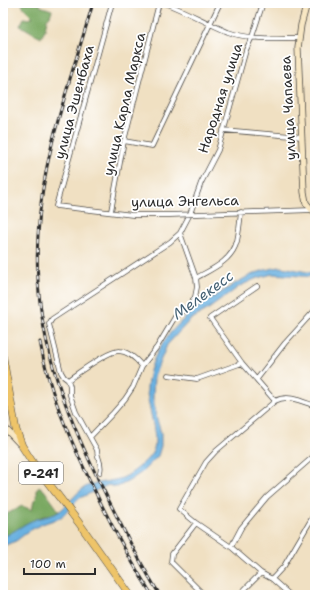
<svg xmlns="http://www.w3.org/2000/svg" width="318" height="598" font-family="'Shantell Sans',sans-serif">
<rect width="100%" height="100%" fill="#fff"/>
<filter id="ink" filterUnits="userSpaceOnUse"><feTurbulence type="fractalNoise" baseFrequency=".025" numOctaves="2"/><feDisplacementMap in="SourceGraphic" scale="8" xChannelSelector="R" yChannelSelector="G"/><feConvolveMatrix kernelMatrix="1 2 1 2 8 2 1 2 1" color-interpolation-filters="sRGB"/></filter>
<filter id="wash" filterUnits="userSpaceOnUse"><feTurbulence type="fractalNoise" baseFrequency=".012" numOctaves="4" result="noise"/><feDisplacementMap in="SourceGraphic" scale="16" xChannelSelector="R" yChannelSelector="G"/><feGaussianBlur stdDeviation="0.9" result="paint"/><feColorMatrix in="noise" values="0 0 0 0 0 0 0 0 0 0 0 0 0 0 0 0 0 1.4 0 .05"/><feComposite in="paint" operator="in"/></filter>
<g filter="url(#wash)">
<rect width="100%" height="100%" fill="#f0e0c2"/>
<path fill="#7aa962" stroke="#526a46" d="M22 3H40V6L52 10 50 16 47 19 45 30 41 38C34 34 28 29 20 26L24 18 29 19 33 17 23 7Z
M39 486 44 490 59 511C55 514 49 515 44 516 29 521 17 532 3 537V516L22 506 32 510 34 500 37 497V489Z"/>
<path fill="#6ab1e1" stroke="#4a6e86" d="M280 267C292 268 303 272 315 273V277L272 274 255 279 240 286 207 310 190 320 167 345 154 376 153 398 156 416 161 433V446L158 456 142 472 129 481 117 487 108 485 78 499 73 506 60 518 42 524 29 531 16 541 3 546V537C12 533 20 527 29 522 37 518 47 517 55 514 67 508 74 493 87 486 97 482 109 482 119 479 129 477 146 462 152 453 161 440 146 404 147 388 151 340 187 313 225 290 244 278 257 270 280 267Z"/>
</g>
<g filter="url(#ink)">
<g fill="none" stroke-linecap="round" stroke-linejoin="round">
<g stroke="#494642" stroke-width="5.5">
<path id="street" d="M112 3 56 206 133 215H170L312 210
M164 3C186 11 206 23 228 32 250 40 276 38 299 38
M223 130 302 137
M124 141 152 146 220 3
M111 211 124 141 159 3
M180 233 196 278
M257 286 210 318 242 363 275 401
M168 375 197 379 242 363
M257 379 285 343 315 310
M68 380C78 373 109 350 119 351 128 351 137 360 142 366
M90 437 112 414 125 399 133 387 142 366 157 347 175 317 190 305 195 297 197 287 196 278C212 269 232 261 237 241 239 232 240 222 241 212
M100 472C103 463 97 459 97 450L76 412 70 395V386L68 380 64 377 61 372 49 324 52 319 170 242 180 233 190 214 201 183 218 150 246 50 252 37 263 3
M196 523 172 554 171 562 204 595
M231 547 241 528 267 497 315 455
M272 579 284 566 315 513
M239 595 261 573
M290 595 272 579 261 573 231 547 196 523 179 509 206 462 216 451 275 401C288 394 301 401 315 406"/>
</g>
<g stroke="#494642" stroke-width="7">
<path id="secondary" d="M307 3 301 25 298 48 304 192 306 203 312 210H315
M3 406 11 403
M3 426 19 443"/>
</g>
<g stroke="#494642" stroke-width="8">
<path id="highway" d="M3 358 16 430 22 446 33 463 79 523 130 595"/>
</g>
<use href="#street" stroke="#fff" stroke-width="4"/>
<use href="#secondary" stroke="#f8e7c3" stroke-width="5.5"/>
<use href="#highway" stroke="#eec469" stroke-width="7"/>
<g stroke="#2b2b2b" stroke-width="3">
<path id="rail" d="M93 3C71 79 42 155 38 235 32 330 63 409 105 493 122 527 139 562 160 595
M40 342C49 392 69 437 91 483 109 521 129 559 152 595"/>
</g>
<use href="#rail" stroke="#fff" stroke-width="1.5" stroke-dasharray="4.5" stroke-linecap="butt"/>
</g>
</g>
<g text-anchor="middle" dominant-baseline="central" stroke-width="3.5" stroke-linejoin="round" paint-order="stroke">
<rect fill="#fff" stroke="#6b6b6b" stroke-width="1" x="19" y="462" width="44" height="22" rx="3"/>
<g font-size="13" font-weight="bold" fill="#2b2b2b">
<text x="41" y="473">Р-241</text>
</g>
<g font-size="14" fill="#2b2b2b" stroke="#fff">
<text transform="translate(220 98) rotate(-72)">Народная улица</text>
<text transform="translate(74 102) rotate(-75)">улица Эшенбаха</text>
<text transform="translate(124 104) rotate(-77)">улица Карла Маркса</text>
<text transform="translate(288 108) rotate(-93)">улица Чапаева</text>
<text transform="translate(185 201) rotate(-1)">улица Энгельса</text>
</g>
<g font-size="15" font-style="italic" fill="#446174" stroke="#fff">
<text transform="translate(203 295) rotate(-36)">Мелекесс</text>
</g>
</g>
<rect width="318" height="598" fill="none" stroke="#fff" stroke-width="16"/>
<path d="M24 568v6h71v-6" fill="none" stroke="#2b2b2b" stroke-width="2"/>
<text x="30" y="568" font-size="12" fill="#2b2b2b" stroke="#ffffff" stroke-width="3" paint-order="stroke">100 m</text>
</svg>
